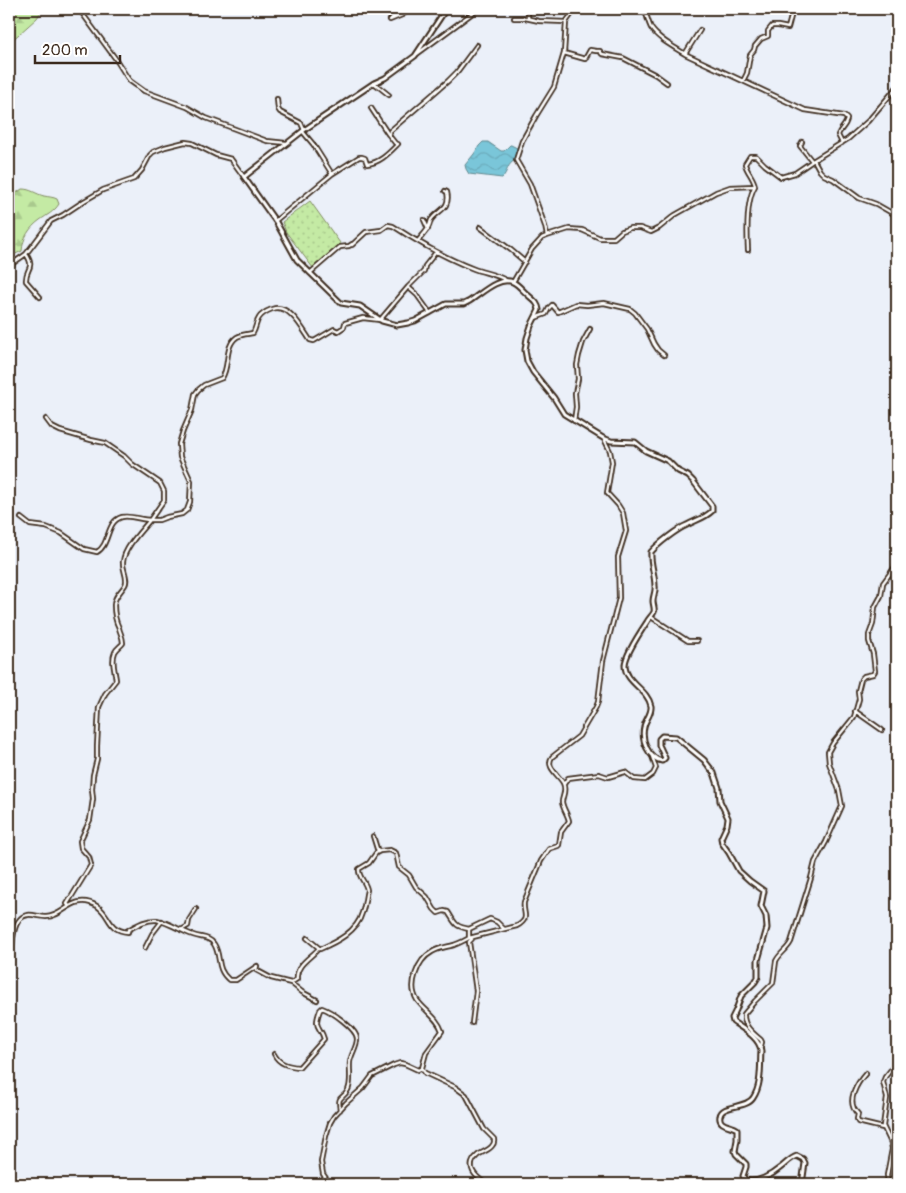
<svg xmlns="http://www.w3.org/2000/svg" width="906" height="1193" font-family="Pangolin,sans-serif">
<defs>
<pattern id="grass-dots" width="8" height="8" patternUnits="userSpaceOnUse" patternTransform="scale(1.25)"><rect width="8" height="8" fill="#c4eaa4"/><path d="M2 2h.1M6 6h.1" fill="none" stroke="#a9c98d" stroke-width="1.8" stroke-linecap="round"/></pattern>
<pattern id="forest-firs" width="22" height="20" patternUnits="userSpaceOnUse" patternTransform="scale(1.25)"><rect width="22" height="20" fill="#c4eaa4"/><path d="M5 1l3.5 6h-7zM16 11l3.5 6h-7z" fill="#a9c98d"/></pattern>
<pattern id="water-waves" width="16" height="10" patternUnits="userSpaceOnUse" patternTransform="scale(1.25)"><rect width="16" height="10" fill="#7ac6d9"/><path d="M0 5q4-4 8 0t8 0" fill="none" stroke="#6aaaba"/></pattern>
</defs>
<rect width="100%" height="100%" fill="#ebf0f9"/>
<filter id="ink" filterUnits="userSpaceOnUse"><feTurbulence type="fractalNoise" baseFrequency=".02" numOctaves="2"/><feDisplacementMap in="SourceGraphic" scale="10" xChannelSelector="R" yChannelSelector="G"/><feConvolveMatrix kernelMatrix="1 2 1 2 8 2 1 2 1" color-interpolation-filters="sRGB"/></filter>
<g filter="url(#ink)">
<path fill="url(#grass-dots)" stroke="#808a61" d="M310 201 340 243V245L313 268 286 232 282 222Z"/>
<path fill="url(#forest-firs)" stroke="#808a61" d="M9 9H43L37 18 9 43Z
M22 189C31 189 36 194 44 196 49 197 53 197 57 199L59 204C54 212 47 215 40 220 29 228 23 238 22 251L9 257V198Z"/>
<path fill="url(#water-waves)" stroke="#61888e" d="M483 142H488L501 151H504L510 145H511L519 149 516 160C507 163 508 172 502 178L469 174 466 169 465 165 474 154 479 146Z"/>
<g fill="none" stroke-linecap="round" stroke-linejoin="round">
<g stroke="#3b2a1e" stroke-width="6">
<path id="minor" d="M79 9 115 58 127 77 130 81 144 91 187 107 206 118 267 141 286 143
M400 9 390 20 402 15 410 9
M526 9 528 13V18
M644 9C647 15 648 22 651 28 658 39 674 47 685 54L805 110 844 116 847 119C846 126 840 129 838 135L842 143
M514 18H525L539 21 566 22
M564 53 585 59 590 50 596 51H600L602 54 623 58 656 75 667 83
M417 54 478 9
M685 54 700 30
M743 81 747 73 750 55 754 50 755 46 761 39 768 36V31L772 26H778L788 28 793 9
M374 83 389 95
M277 99 278 109 280 112 301 123 304 130
M371 108 388 134
M303 132 313 144 332 174
M802 142 800 146 812 161
M814 160 820 171 824 175 833 179 859 198 876 204 897 216
M424 220 428 229
M275 221 332 174 359 157H362L365 158 367 164C380 163 389 153 398 144L395 143 388 134 390 133V131L448 81 457 72 477 45
M480 227 511 250 525 262
M547 236 545 226 530 184 516 160 522 141 527 132 536 116 554 87 564 53 566 22 571 15V9
M418 241C421 237 426 232 428 228 430 225 430 222 431 220 438 210 451 209 447 192L445 191
M748 250C747 232 746 201 755 186
M26 254C36 269 25 268 26 281L40 297
M9 266 26 254 51 221 63 215 84 201 103 190 134 179 142 170 150 155 153 152 165 147 185 142 192 143 216 155 231 159 244 177
M310 273 340 247 349 246 352 244V245L366 232 381 230 388 225 393 226C419 243 445 258 474 269 484 273 497 274 507 281
M513 282 532 249 542 238 547 236 569 229 582 230 600 238H614L622 231 630 228H640L651 232 659 228 675 215 716 192 730 187 755 186C754 178 747 172 745 164L750 156H756L765 165 781 177 795 173 814 160 848 139 868 121 897 87
M408 287 417 295 430 313
M535 318 546 314 549 308 552 305 558 312 576 304 587 305 604 303 630 309 635 313 647 329 654 344 658 350 664 355
M574 421 576 407 575 393 578 379 577 365 579 355 583 342 590 329
M21 518 30 525 46 527 61 533 84 549 97 552C110 545 106 521 122 517 131 515 141 520 150 520L164 500V491L160 483 132 464 124 456 105 443 91 440 60 431 52 427 46 419
M651 617 688 641H697
M855 711 882 730
M564 784 568 778 599 774 608 777 625 772 634 779 645 780 653 774 656 768 652 756
M373 836 378 852
M69 906 67 904 91 865 89 857 81 848 80 841 90 820 93 799 92 789 93 775 97 759V746L99 707 105 694 116 680C115 671 111 661 115 652 117 648 121 646 123 643 123 637 120 633 119 628 116 622 114 612 114 605 114 596 121 592 125 585 129 579 122 569 123 562 124 548 141 531 150 520H159L167 517 182 514 187 510 190 502 191 481 180 457 179 444 183 431 192 410 195 394 198 390 204 385 222 378C230 366 224 346 237 337 242 334 248 334 253 333 256 328 256 322 259 318 262 313 267 311 272 309 289 303 302 328 310 340L314 341 334 329 338 331 344 327 345 323 363 318 380 320 408 287 424 271 425 266 436 252
M469 929 490 919 497 922 504 929
M181 930 188 926 189 920 196 909
M307 938 319 948
M472 939 469 942 476 991 472 1023
M145 948 152 934 162 921
M9 964C13 951 11 929 20 919 27 911 37 917 46 917 64 917 73 892 97 906 111 915 107 930 128 932V930C137 925 147 919 157 920 170 923 181 931 193 935 201 938 210 937 214 944 222 957 215 968 229 980H236L257 966 256 970 271 978 291 983 297 979C295 965 312 957 319 948L320 949C336 942 357 932 362 913 365 906 365 897 367 890 366 882 358 877 359 869L369 863 376 853 380 851 390 850 396 853 399 867 409 875 416 887 427 897 434 909 438 913 444 911 448 912C456 924 454 926 469 929V938L517 926C531 918 522 913 524 902L541 861 549 849 558 846 559 845 561 832 569 821C568 815 563 809 562 802 562 797 567 791 563 783 559 775 545 767 552 757L579 736 596 707 598 702 603 661 619 598 618 557 626 531 623 513 618 505 607 493 612 462 610 451 604 439
M291 983 302 992 317 1000
M761 1046 762 1042 761 1040C753 1033 743 1026 744 1014L755 1001 773 983 776 961C780 953 787 950 791 942L811 878 815 862 826 842 842 806 839 790 829 763 828 752 833 743 854 717 859 699 858 691 861 679 864 676 873 674 875 671 873 654 869 641V635L873 624 875 607 881 596 883 583 897 564
M274 1054C279 1064 288 1066 299 1067L324 1039C320 1025 313 1029 320 1010L322 1008C331 1011 357 1029 357 1039 357 1047 351 1054 350 1062 349 1070 352 1082 348 1090 343 1100 337 1094 340 1110
M422 1069 425 1073 455 1087 466 1095 484 1129 494 1139C494 1142 495 1143 492 1146 489 1150 482 1152 478 1155 464 1167 476 1177 486 1184
M866 1073C857 1083 845 1102 858 1114L857 1119 858 1122 883 1128
M891 1143 897 1141
M157 1184C172 1183 190 1180 204 1184
M330 1184 323 1174 321 1162 326 1136 330 1123 334 1116 346 1103 363 1088 372 1076 394 1065 400 1063 405 1064 418 1070 422 1068 426 1053 442 1031C438 1018 425 1011 417 1000 408 986 417 960 432 952 438 948 447 947 454 945 459 943 464 941 469 938
M888 1184 887 1175 892 1149 891 1143 883 1126 887 1098 883 1082 885 1077 897 1062"/>
</g>
<g stroke="#3b2a1e" stroke-width="7">
<path id="tertiary" d="M446 9 415 56 385 78 374 83 304 130 244 177 276 222 297 260 341 303 360 306 382 321 397 325 408 323 415 321 446 304H464L468 302C480 295 498 276 513 282 519 285 523 291 528 295 533 300 538 302 539 310L531 326 527 338 525 350 527 361 533 372 554 398 564 414 603 438 611 441 635 442 646 451 668 461 678 471 688 476 693 481 712 506V511C705 518 696 520 687 525 677 529 658 544 651 552 650 563 655 575 655 586 656 591 653 596 653 601 653 605 655 608 654 612 652 616 649 618 647 622 641 631 625 655 625 665 625 683 648 689 651 706 652 714 645 720 644 727 641 740 648 758 662 761L665 758 659 745V739L662 736 676 737 704 760 714 773 719 788 720 801 728 818 727 825 721 838 722 843 729 853 739 871 750 881 764 891 761 906 766 916 767 928 758 960V977L755 982 741 996 736 1010 732 1018 733 1022C743 1029 760 1038 761 1051 760 1066 762 1085 753 1098 746 1109 722 1104 720 1116 718 1126 732 1125 737 1129V1140L735 1151 736 1154 746 1164V1167L743 1176 745 1180C756 1184 772 1175 780 1168 786 1164 790 1158 797 1156L803 1159 805 1163 802 1184"/>
</g>
<use href="#minor" stroke="#fff" stroke-width="2.5"/>
<use href="#tertiary" stroke="#fff" stroke-width="3"/>
</g>
</g>
<rect width="906" height="1193" fill="none" stroke="#fff" stroke-width="30"/>
<rect x="15" y="15" width="876" height="1163" fill="none" stroke="#3b2a1e" stroke-width="2" filter="url(#ink)"/>
<path d="M35 55v8h85v-8" fill="none" stroke="#3b2a1e" stroke-width="2.5"/>
<text x="42" y="55" font-size="15" fill="#3b2a1e" stroke="#ffffff" stroke-width="4" paint-order="stroke">200 m</text>
</svg>
